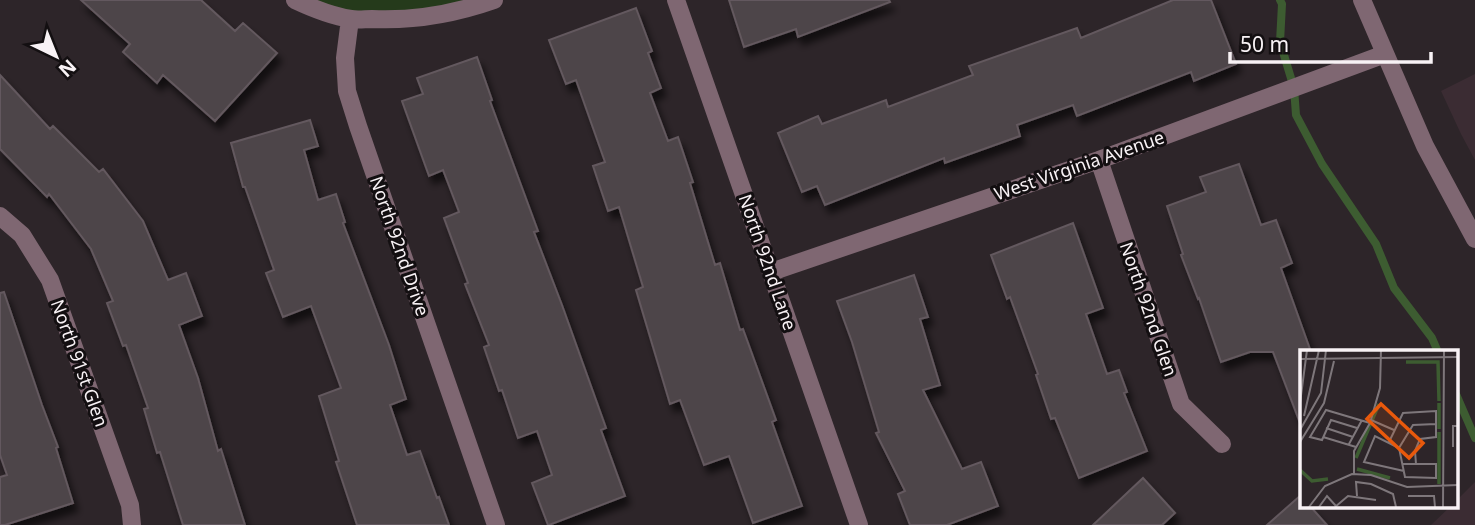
<svg xmlns="http://www.w3.org/2000/svg" width="1475" height="525" font-family="'Noto Sans',sans-serif">
<defs>
<filter id="shadow"><feDropShadow dx="4.5" dy="8" stdDeviation="3.5" flood-color="#0009"/></filter>
</defs>
<rect width="100%" height="100%" fill="#2d2529"/>
<path fill="#3b2c33" d="M1475 74V160L1461 134 1441 91Z
M1475 482V525H1431L1451 506H1456V501Z"/>
<path fill="#253a1b" d="M295 0H494L398 20Z"/>
<g fill="none" stroke-linecap="round" stroke-linejoin="round">
<path stroke="#3d5c31" stroke-width="8" d="M1280 0 1282 4 1280 42 1294 88 1296 115 1322 164 1376 244 1394 288 1432 338 1438 352
M1456 394 1475 438"/>
</g>
<path fill="#4e4549" stroke="#63595e" stroke-width="2" filter="url(#shadow)" d="M81 0H201L235 31 243 23 277 53 215 121 163 75 157 83 123 52 130 44Z
M729 0H889L890 2 798 37 796 29 744 47Z
M1173 0H1211L1236 64 1194 81 1191 72 1077 116 1073 105 1017 125 1020 136 945 163 944 158 825 205 817 186 802 192 778 133 818 116 822 124 886 100 888 107 973 75 969 66 1077 28 1081 38Z
M636 8 652 51 648 53 661 88 650 93 668 141 678 137 693 182 690 183 715 265 720 263 740 330 743 329 776 420 772 422 802 506 753 523 729 456 704 465 680 400 670 404 636 290 643 287 619 207 608 211 593 166 605 162 576 80 566 84 549 40Z
M477 57 492 100 490 101 538 231 534 232 562 305 606 428 601 430 625 496 549 525H548L532 483 552 475 537 431 518 438 502 390 499 391 484 347 489 345 465 284 468 283 444 218 459 212 443 170 429 176 402 101 423 94 417 78Z
M0 75 50 129 53 126 99 172 103 169 143 221 168 280 186 273 202 316 179 325 198 378 218 451 221 449 245 525H183L160 452 157 453 144 409 148 408 126 345 123 346 107 303 113 301 91 249 49 194 47 197 0 149Z
M310 120 318 146 304 150 318 200 336 194 345 222 343 223 389 345 406 399 390 405 407 455 420 451 437 498 439 497 449 525H357L336 462 339 461 319 396 341 388 311 306 283 317 266 273 274 270 245 187H243L231 143Z
M1239 164 1261 225 1276 220 1292 263 1281 268 1311 352H1302V423H1300L1273 352H1250L1221 362 1199 298 1198 299 1181 255 1183 254 1167 206 1206 192 1200 177Z
M1073 223 1103 308 1086 314 1107 374 1119 370 1127 392 1124 393 1147 451 1079 478 1055 418 1051 419 1036 375 1038 374 1010 297 1007 299 991 255Z
M914 275 928 317 920 319 940 385 923 390 962 469 981 462 998 506 947 525H910L898 494 905 491 876 433 879 432 852 342 837 301Z
M4 292 42 405 58 447 56 448 73 503 5 525H0V477L7 475 0 455V293Z
M1143 478 1175 513 1162 525H1093Z
M1301 495 1302 506H1310L1327 525H1267Z"/>
<g fill="none" stroke-linecap="round" stroke-linejoin="round">
<path stroke="#7f6772" stroke-width="18" d="M295 0C312 8 332 16 351 19 358 20 365 19 372 19 415 21 454 14 494 0
M676 0 859 525
M1362 0 1425 146 1475 239
M350 19 345 58 347 91 358 126 496 525
M1099 160 1181 404 1222 444
M0 216 22 235 50 280 130 505 132 525
M771 272 1099 160 1385 54"/>
</g>
<g text-anchor="middle" dominant-baseline="central" stroke-width="6" stroke-linejoin="round" paint-order="stroke">
<g font-size="18" fill="#f8f2f5" stroke="#130f11">
<text transform="translate(1079 165) rotate(-19)">West Virginia Avenue</text>
<text transform="translate(400 246) rotate(71)">North 92nd Drive</text>
<text transform="translate(768 262) rotate(71)">North 92nd Lane</text>
<text transform="translate(1149 309) rotate(71)">North 92nd Glen</text>
<text transform="translate(80 363) rotate(70)">North 91st Glen</text>
</g>
</g>
<g transform="translate(1300 350)">
<rect width="158" height="158" fill="#2d2529"/>
<path fill="none" stroke="#3d5c31" stroke-width="3.5" d="M106 12H138L139 51M139 79V53M56 108 79 54M57 119 90 128M0 120 12 131 28 129M139 134V82"/>
<path fill="none" stroke="#7e777b" stroke-width="2" d="M0 9 158 7M0 53 7 0M4 66 19 0M71 70 94 80M26 78 53 87M57 78 31 70 22 90 10 87 26 60 70 73M0 80 21 43 26 0M23 87 56 97M0 92 24 53 34 11M89 92 103 63 136 61V87L120 89 115 101 116 114M49 94 62 70M153 97V76H158M99 98 75 86 64 112 104 121M103 114H136V128L105 127 99 98 113 75 136 74M54 124V101L70 73 80 38 81 0M57 146 56 132 71 134 93 144 96 157M108 146H134L135 157M9 157 25 136 52 124 71 125 107 137 158 135M19 157 27 146 36 156M35 157 48 146 76 150M143 157 144 0"/>
<path fill="#e8590c" fill-opacity="0.15" stroke="#e8590c" stroke-width="3.5" d="M81 54 123 93 109 108 67 69Z"/>
<rect width="158" height="158" fill="none" stroke="#f8f2f5" stroke-width="3.5"/>
</g>
<g transform="translate(56 56) rotate(137)" stroke="#130f11" stroke-width="5" paint-order="stroke">
<path d="M0-5L12 26L0 18L-12 26Z" fill="#f8f2f5"/>
<text y="-10" font-size="19" font-weight="bold" text-anchor="middle" fill="#f8f2f5">N</text>
</g>
<path d="M1230 52v10h201v-10" fill="none" stroke="#f8f2f5" stroke-width="3.5"/>
<text x="1240" y="52" font-size="21" fill="#f8f2f5" stroke="#130f11" stroke-width="5" paint-order="stroke">50 m</text>
</svg>
